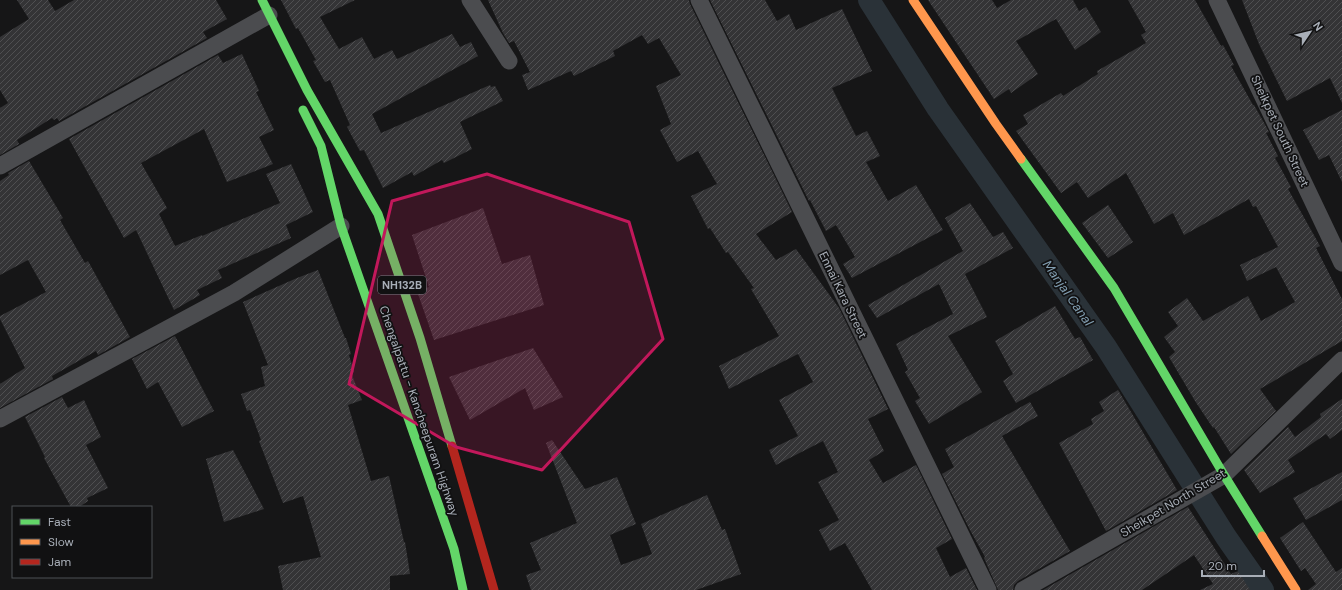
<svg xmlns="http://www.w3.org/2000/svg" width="1342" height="590" font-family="'DM Sans',sans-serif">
<defs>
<pattern id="building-hatch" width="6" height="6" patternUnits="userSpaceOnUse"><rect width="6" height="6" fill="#343436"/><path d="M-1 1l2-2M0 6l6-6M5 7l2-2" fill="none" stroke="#4f4f51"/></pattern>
</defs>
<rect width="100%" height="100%" fill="#161617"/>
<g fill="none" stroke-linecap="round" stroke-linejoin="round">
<path stroke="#2a3238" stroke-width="22" d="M869 0 938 109 1106 347 1226 537 1263 590"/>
</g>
<path fill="url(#building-hatch)" d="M17 0H48L55 11 74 0H216L227 19 203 32 207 38 59 121 57 118 54 120 52 118 17 140 19 144 0 155V108L8 103 0 90V37L29 19Z
M281 0H355L320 17 339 49 362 37 374 59 392 50 397 59 452 34 460 47 471 42 478 56 372 114 381 133 490 85 491 87 495 86 503 101 460 122 472 149 444 163 442 160 414 176 412 172 383 188 364 150 360 151 347 127 350 125 330 80 325 82 313 61 316 60 298 28 296 29Z
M488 0H689L690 4 792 212 756 234 776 260 796 249 839 308 888 409 868 419 884 451 869 460 883 483 916 465 952 539 936 548 950 577 966 568 977 590H872L845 543 830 551 819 530 839 520 818 482 838 472 823 441 776 465 769 450 798 436 779 400 813 382 798 354 729 389 719 366 779 336 751 289 754 288 728 252 726 253 710 228 708 229 691 196 717 184 698 151 677 162 660 130 671 124 656 86 681 75 659 38 648 44 642 35 613 51 615 56 574 76 571 71 528 90 522 75 530 72 514 41 509 43 503 33Z
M710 0H765L777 21 789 14 796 30 842 9 872 71 832 88 856 136 867 131 880 156 866 162 888 201 916 185 943 230 852 278 843 264 855 257 836 225 826 231 810 200 809 201Z
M928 0H992L997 8 1011 0H1073L1079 11 1086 7 1101 32 1075 50 1056 19 1016 41 1038 74 1011 93 1009 89 994 99Z
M1128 0H1195L1221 46 1223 45 1234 65 1231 66 1253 105H1254L1263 121 1269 132 1266 133 1278 156 1275 158 1291 187 1288 189 1320 246 1316 248 1342 299V341L1260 389 1276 411 1231 454 1214 427 1213 428 1195 401 1169 357 1175 352 1164 337 1178 326 1168 312 1187 298 1203 321 1248 296 1261 321 1295 302 1276 267 1247 281 1240 265 1278 247 1256 206 1253 207 1249 199 1184 235 1173 213 1154 224 1126 173 1088 198 1077 182 1061 193 1016 131 1028 124 1023 115 1061 93 1063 96 1098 74 1097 71 1146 43 1141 35 1146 32Z
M1242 0H1342V103L1330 78 1287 101 1259 44Z
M242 54 259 91 256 92 274 130 259 137 273 164 227 182 204 129 141 163 167 208 159 214 175 246 202 235V236L280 203 266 174 291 164 313 212 286 225 291 238 218 270 222 278 197 290 200 295 174 310 136 230 124 238 69 139 218 55 223 63Z
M1342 110V182L1329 155 1319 160 1303 130Z
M29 161 63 218 60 220 85 263 88 261 130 337 98 355 96 351 52 376 53 379 0 408V384L25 368 0 319V316L46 292 28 260 0 275V181L9 175 8 173Z
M970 203 993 237 1003 232 1013 248 965 274 987 317 948 336 982 392 929 424 915 401 920 398 905 372 908 370 896 344 953 314 939 284 877 318 868 305 963 251 945 218Z
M1108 205 1133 242 1108 258 1082 223Z
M483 208 502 264 530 255 544 305 434 340 417 291 429 287 412 235Z
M318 270 345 338H346L351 354 349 355 354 372 351 373 362 400 348 405 371 481 389 476 404 542H405L410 574 390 576V590H283L278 566 321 557 303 496 283 503 259 441 261 440 250 410 247 411 241 394 265 386 261 367 268 365 243 302 297 278Z
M1055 306 1075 339 1080 337 1093 360 1016 403 1003 381 1013 374 995 341Z
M175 336 214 411 182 427 158 382 147 389 132 359Z
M533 348 563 397 534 410 525 388 470 420 449 377Z
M1118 390 1177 490 1106 531 1059 443 1093 424 1091 419 1104 411 1099 402Z
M62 397 68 408 84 400 101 437 86 445 108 488 87 498 88 501 79 507H71L44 458 45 457 25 417Z
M1342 399V430L1330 439 1326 434 1288 460 1295 472 1260 493 1244 470 1288 427 1295 437 1321 417 1320 414Z
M1030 402 1038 416 1002 436 1070 551 1018 581 1014 585 1013 590H998L984 558 985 557 970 530 942 474 954 467 945 449Z
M552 440 585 489 617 477 636 524 610 535 621 565 652 554 641 524 707 495 722 530 725 529 741 574 696 590H531L526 575 541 570 530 543 577 523 546 443Z
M233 450 264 509 224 522 206 459Z
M1342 472V500L1306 520 1293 498Z
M1188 507 1231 574 1238 571 1250 590H1200L1213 584 1194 555 1142 590H1043Z
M1303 522 1336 572 1342 568V590H1308L1316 584 1305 568 1301 571 1280 538Z"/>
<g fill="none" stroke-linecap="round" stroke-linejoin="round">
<path stroke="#4b4c4f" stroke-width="17" d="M470 0 509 61
M699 0 988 590
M1217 0 1342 263
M0 166 269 15
M0 419 234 293 341 226
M1023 590 1224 475 1342 360"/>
<path stroke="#63d668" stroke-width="9" d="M262 0 307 90 378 214 420 338 452 446
M303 110 321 146 341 226 454 549 463 590
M1021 159 1114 288 1224 475 1262 536"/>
<path stroke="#ff974d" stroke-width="9" d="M913 0 996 124 1021 159
M1262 536 1296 590"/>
<path stroke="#b3261e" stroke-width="9" d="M452 446 494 590"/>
</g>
<path fill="#c2185b" fill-opacity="0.2" stroke="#c2185b" stroke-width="3" stroke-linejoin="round" d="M487 174 629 222 663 339 542 470 456 447 349 384 392 201Z"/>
<g text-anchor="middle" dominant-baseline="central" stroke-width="3.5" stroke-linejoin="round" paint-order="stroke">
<rect fill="#111112" stroke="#7b7f86" stroke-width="1" x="378" y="276" width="48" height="18" rx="3"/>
<g font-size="11" font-weight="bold" fill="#a8aeb7">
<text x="402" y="285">NH132B</text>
</g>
<g font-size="12" fill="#a8aeb7" stroke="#111112">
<text transform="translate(1280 131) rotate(65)">Sheikpet South Street</text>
<text transform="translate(843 295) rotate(64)">Ennai Kara Street</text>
<text transform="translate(419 411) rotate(71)">Chengalpattu - Kancheepuram Highway</text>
<text transform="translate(1173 503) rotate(-31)">Sheikpet North Street</text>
</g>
<g font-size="13" font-style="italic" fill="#819db0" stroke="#111112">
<text transform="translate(1068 293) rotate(55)">Manjal Canal</text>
</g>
</g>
<rect x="12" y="506" width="140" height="72" fill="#111112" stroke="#4d5054"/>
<rect x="20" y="519" width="20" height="6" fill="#63d668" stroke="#4d5054"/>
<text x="48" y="526" font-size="12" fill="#a8aeb7">Fast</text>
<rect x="20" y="539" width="20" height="6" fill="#ff974d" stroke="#4d5054"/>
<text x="48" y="546" font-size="12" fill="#a8aeb7">Slow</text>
<rect x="20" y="559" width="20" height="6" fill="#b3261e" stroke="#4d5054"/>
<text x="48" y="566" font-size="12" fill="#a8aeb7">Jam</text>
<g transform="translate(1310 32) rotate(55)" stroke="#111112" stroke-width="3" paint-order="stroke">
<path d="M0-3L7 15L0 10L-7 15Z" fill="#a8aeb7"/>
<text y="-6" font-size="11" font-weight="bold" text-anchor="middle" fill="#a8aeb7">N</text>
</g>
<path d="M1202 570v6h62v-6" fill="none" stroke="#a8aeb7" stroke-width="2"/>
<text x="1208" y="570" font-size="12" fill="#a8aeb7" stroke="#111112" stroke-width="3" paint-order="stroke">20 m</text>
</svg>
